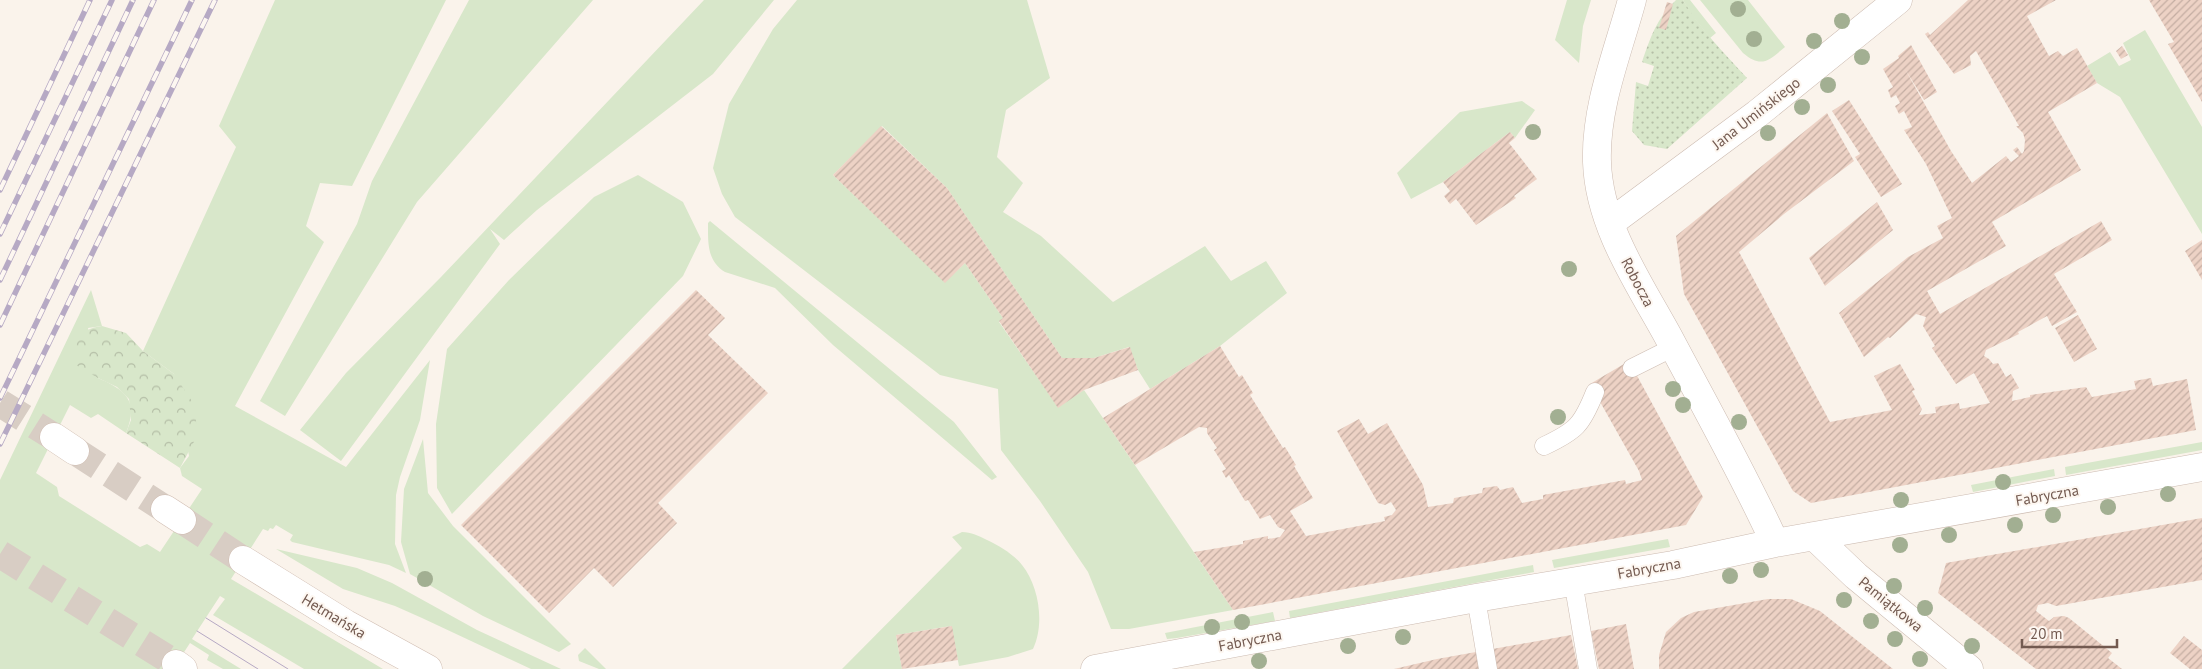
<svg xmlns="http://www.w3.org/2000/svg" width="2202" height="669" font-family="'PT Sans',sans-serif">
<defs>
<pattern id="forest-crowns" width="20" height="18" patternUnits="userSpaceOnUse" patternTransform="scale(1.25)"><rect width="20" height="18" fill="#d8e7ca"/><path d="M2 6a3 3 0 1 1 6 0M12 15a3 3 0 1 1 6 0" fill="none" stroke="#b4bea6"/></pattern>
<pattern id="park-dots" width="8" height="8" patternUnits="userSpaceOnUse" patternTransform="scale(1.25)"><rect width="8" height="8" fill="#d8e7ca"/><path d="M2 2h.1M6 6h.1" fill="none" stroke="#b4bea6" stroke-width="1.8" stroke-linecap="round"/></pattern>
<pattern id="building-hatch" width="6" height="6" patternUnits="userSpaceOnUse" patternTransform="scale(1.25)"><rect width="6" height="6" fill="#edd2c5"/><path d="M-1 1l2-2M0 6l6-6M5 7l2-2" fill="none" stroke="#c4ada2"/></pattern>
</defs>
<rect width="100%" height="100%" fill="#faf3eb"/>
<path fill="#d8e7ca" d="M275 0H446L352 186 320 183 306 226 324 242 235 406 346 467 430 360 420 420 400 477 396 495 395 544 406 573 389 565 292 542 290 540 293 535 276 525 273 529 270 528 268 531 263 529 231 579 383 669H304L213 615 225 599 220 596 192 639 241 669H223L207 660 209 655 190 643 173 669H0V480L91 290 102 326 88 328 98 378C126 390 139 401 126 433L98 414 91 418 70 405 36 473 57 487 59 496 140 547 147 544 160 552 202 489 182 476 180 468 189 456 174 374 143 351 236 147 219 126Z
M469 0H593L417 202 285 416 260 401 357 224 372 181Z
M704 0H774L713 74 537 210 504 240 490 229 500 244 341 461 300 430 346 373 441 277Z
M797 0H1027L1050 78 1006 110 997 157 1023 183 1003 212 1041 236 1113 302 1205 246 1231 281 1266 261 1287 293 1220 346 1150 389 1138 370 1129 347 1094 358H1062L947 188 882 126 833 175 945 282 965 263 1003 318 999 322 1058 407 1084 390 1233 610 1129 629H1111L1088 572 1040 501 1001 450 998 389 940 375 735 217 722 194 713 168 729 104 773 29Z
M1567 0H1591L1583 26 1579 63 1555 40Z
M1683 0H1690L1716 33 1710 38 1691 14Z
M1700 0H1748L1785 47C1769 60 1762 69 1743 53Z
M2145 30 2202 127V234L2120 97 2097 83 2087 66 2110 52 2119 66 2131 60 2123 43Z
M1522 101 1535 110 1515 138 1510 132 1443 182 1411 199 1397 173 1460 112Z
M638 175 683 202 701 239 683 276 452 514 437 488 436 424 447 349 509 280 594 197Z
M710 221 954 422 997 477 992 480 833 345 775 288 725 272C707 261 708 243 708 223Z
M423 439 428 493 453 526 571 644 559 652 483 616 410 574 401 542 404 489Z
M2202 442V450L2066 475 2065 467Z
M2054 469 2055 476 1973 492 1971 485Z
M962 532C971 532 979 536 987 540 1000 546 1013 554 1022 565 1039 586 1045 624 1033 649L1008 657 959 666 951 626 896 635 902 669H842L962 548 952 537Z
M1668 539 1670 547 1554 568 1552 560Z
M276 549 357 568 392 583 477 630 561 669H531L422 618 395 606 343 589Z
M1533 565 1534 572 1290 618 1289 611Z
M1273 612 1275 621 1177 638 1167 639 1165 633Z
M585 648 606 669H599L579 661 578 655Z"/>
<path fill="url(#forest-crowns)" d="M102 326 126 333 143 351 174 374 195 406 197 436 180 468 126 433 131 420 129 399 117 387 98 378 76 365C71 341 79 329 102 326Z"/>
<path fill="url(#park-dots)" d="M1676 0H1683C1700 29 1724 53 1747 78L1667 149 1644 145 1632 131 1636 82 1648 86 1654 66 1642 62C1651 36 1656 20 1676 0Z"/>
<path fill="url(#building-hatch)" d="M1968 0H2056L2027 16 2049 56 2058 51 2063 56 2077 48 2097 83 2048 112 2081 170 1992 222 2006 246 1927 291 1940 314 2101 221 2112 240 2054 274 2077 312 2052 326 2047 316 2018 332 2019 334 1986 350 1984 356 1989 359 1993 364 1998 363 2006 377 2011 374 2019 388 2013 391 2012 401 2030 397V395L2086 387 2092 397 2136 389 2134 381 2151 378 2153 386 2187 379 2196 430 1811 503 1793 491 1684 294 1676 236 1827 113 1854 161 1784 214 1739 252 1830 422 1892 410 1874 376 1900 364 1915 390 1912 391 1922 409 1919 415 1936 413 1935 407 1959 403 1960 409 1990 403 1974 373 1956 384 1932 348 1935 346 1923 326 1926 317 1916 314 1890 338 1888 337 1864 357 1839 313 1908 257 1943 238 1937 226 1952 218 1926 164 1904 130 1912 127 1904 111 1899 114 1895 106 1900 103 1896 95 1891 98 1888 90 1893 87 1883 69 1899 58 1898 56 1911 45 1937 92 1924 100 1905 69 1951 151 1972 183 2006 156 2011 162 2019 156 2013 150 2017 147 2022 154 2024 151 2025 140 2023 133 2016 126H2019L1976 51 1970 56 1971 65 1954 74 1925 34 1928 32 1930 35Z
M2149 0H2202V102L2168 44 2174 42Z
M1667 2 1673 4 1666 30 1659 28Z
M2122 46 2128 55 2121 59 2116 51Z
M1849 100 1902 184 1881 197 1855 157 1860 154 1832 111Z
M881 126 947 188 1062 358H1094L1130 347 1138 370 1084 390 1058 408 999 321 1003 318 965 263 945 283 833 175Z
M1510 132 1515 138 1509 143 1537 179 1514 196 1516 198 1476 225 1456 199 1450 204 1444 196 1450 191 1443 182Z
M1877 202 1893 230 1825 286 1809 258Z
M2202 240V280L2185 251Z
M696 290 725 318 708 335 768 393 658 503 677 523 613 587 594 568 549 613 461 525Z
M2078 315 2097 349 2074 362 2055 328Z
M1220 346 1239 377 1242 375 1253 393 1250 395 1283 448 1285 447 1296 465 1294 466 1313 498 1290 511 1306 536 1385 521 1384 517 1392 515 1396 510 1391 502 1385 505 1378 503 1337 431 1359 419 1368 434 1387 423 1423 485 1428 507 1453 503 1454 498 1482 493 1483 488 1497 486 1500 490 1513 487 1522 503 1543 499V495L1625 480 1626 484 1642 480 1639 471 1590 384 1629 361 1703 497 1686 525 1233 610 1194 552 1243 544V541L1268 536V539L1280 537 1285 530 1278 527 1270 515 1260 519 1248 500 1245 501 1229 475 1226 478 1222 471 1226 469 1214 450 1217 448 1207 433V428L1199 427 1135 465 1103 418Z
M2202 518V580L2056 606 2048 603 2038 605 2036 611 2049 621 2054 617 2064 616 2069 618 2112 653 2108 658 2122 669H2036L1938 593 1946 563Z
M1768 599H1791L1820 611 1893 669H1659V655L1666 632 1681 618 1694 612Z
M1626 624 1634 669H1599L1591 631Z
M952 626 958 660 902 669 896 635Z
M1571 635 1578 669H1394L1437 659Z
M2184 636 2202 650V669H2190L2170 653Z"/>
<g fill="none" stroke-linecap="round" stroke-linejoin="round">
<path stroke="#d8cdc4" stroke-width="28" stroke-dasharray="28 14" stroke-linecap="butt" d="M0 403 54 437
M75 451 165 509
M182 520 243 560
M0 554 176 664"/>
<g stroke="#ccbbb1" stroke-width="19">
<path id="service" d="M1632 368 1674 347
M1544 446C1576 431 1582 425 1595 392
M1573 581 1588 669
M1476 598 1488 669"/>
</g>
<g stroke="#ccbbb1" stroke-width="29">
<path id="minor" d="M1632 0C1618 52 1595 107 1597 162 1599 226 1639 283 1669 338 1705 406 1743 473 1775 543
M1610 223 1757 114 1898 0
M1814 536 1856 576 1969 669
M1095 669 1476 598 1673 565 1775 543 2202 467"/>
</g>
<g stroke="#d0bdb2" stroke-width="29">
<path id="secondary" d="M54 437 75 451
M165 509 182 520
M243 560 346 624 428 669
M176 664 183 669"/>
</g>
<use href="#service" stroke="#fff" stroke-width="18"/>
<use href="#minor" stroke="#fff" stroke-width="28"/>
<use href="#secondary" stroke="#fff" stroke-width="28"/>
<path stroke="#b6a9c4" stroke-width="1" d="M206 618 288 669
M197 631 258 669"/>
<g stroke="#b6a9c4" stroke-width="5.5">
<path id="rail" d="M0 190 90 0
M0 234 112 0
M0 280 133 0
M0 325 154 0
M0 398 192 0
M0 444 215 0"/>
</g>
<use href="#rail" stroke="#fdf7f1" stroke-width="4" stroke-dasharray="11" stroke-linecap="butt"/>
</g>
<g fill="#a2af92">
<circle cx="1738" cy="9" r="8"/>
<circle cx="1842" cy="21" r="8"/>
<circle cx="1754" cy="39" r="8"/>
<circle cx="1814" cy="41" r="8"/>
<circle cx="1862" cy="57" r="8"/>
<circle cx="1828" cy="85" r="8"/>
<circle cx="1802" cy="107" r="8"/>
<circle cx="1533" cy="132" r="8"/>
<circle cx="1768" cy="133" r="8"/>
<circle cx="1569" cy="269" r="8"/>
<circle cx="1673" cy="389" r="8"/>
<circle cx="1683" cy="405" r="8"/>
<circle cx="1558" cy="417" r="8"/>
<circle cx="1739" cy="422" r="8"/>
<circle cx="2003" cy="482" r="8"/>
<circle cx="2168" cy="494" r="8"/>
<circle cx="1901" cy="500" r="8"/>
<circle cx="2108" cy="507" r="8"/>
<circle cx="2053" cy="515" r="8"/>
<circle cx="2015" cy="525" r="8"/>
<circle cx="1949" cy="535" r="8"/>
<circle cx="1900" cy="545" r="8"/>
<circle cx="1761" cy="570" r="8"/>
<circle cx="1730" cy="576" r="8"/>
<circle cx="425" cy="579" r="8"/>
<circle cx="1894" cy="586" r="8"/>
<circle cx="1844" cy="600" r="8"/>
<circle cx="1925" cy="608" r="8"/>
<circle cx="1871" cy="621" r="8"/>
<circle cx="1242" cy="622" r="8"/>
<circle cx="1212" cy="627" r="8"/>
<circle cx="1403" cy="637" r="8"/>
<circle cx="1895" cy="639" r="8"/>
<circle cx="1348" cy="646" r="8"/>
<circle cx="1972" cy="646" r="8"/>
<circle cx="1920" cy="659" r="8"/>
<circle cx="1259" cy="661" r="8"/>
</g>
<g text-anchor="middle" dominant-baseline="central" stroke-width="4" stroke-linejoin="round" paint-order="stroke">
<g font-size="15" fill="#735a50" stroke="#fdf7f1">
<text transform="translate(1756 113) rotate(-38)">Jana Umińskiego</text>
<text transform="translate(1638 282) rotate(62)">Robocza</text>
<text transform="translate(2047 495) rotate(-10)">Fabryczna</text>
<text transform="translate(1649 568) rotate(-10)">Fabryczna</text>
<text transform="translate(1891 604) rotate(39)">Pamiątkowa</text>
<text transform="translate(334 616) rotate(31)">Hetmańska</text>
<text transform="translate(1250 640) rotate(-11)">Fabryczna</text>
</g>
</g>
<path d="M2022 639v8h95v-8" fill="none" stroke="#735a50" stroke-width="2.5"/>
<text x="2030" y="639" font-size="15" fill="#735a50" stroke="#fdf7f1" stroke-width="4" paint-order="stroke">20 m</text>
</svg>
